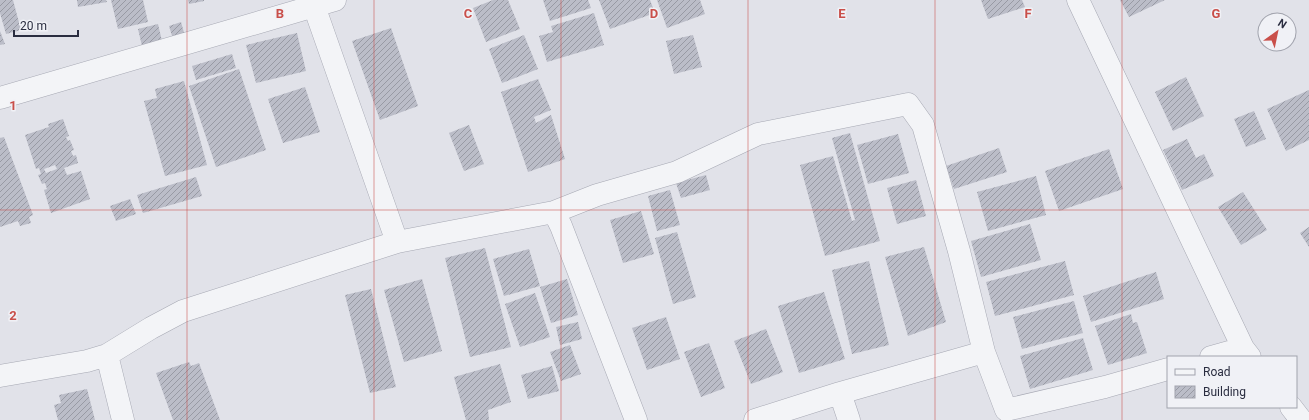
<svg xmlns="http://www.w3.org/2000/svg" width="1309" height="420" font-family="Roboto,sans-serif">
<defs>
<pattern id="building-hatch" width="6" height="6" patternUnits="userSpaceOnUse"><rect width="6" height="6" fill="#bbbdc8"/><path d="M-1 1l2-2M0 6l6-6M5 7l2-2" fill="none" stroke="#989aa4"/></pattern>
</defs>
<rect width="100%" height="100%" fill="#e1e2e9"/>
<path fill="url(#building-hatch)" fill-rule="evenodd" d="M0 0H13L21 30 6 34 0 13Z
M77 0H106L107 2 78 7Z
M111 0H143L148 22 118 29Z
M188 0H204V1L189 4Z
M493 0H508L520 29 486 42 473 8Z
M543 0H588L591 8 550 21Z
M599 0H650L655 13 610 29Z
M657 0H700L705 14 667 28Z
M981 0H1022L1025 7 988 19Z
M1120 0H1165L1129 17Z
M594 13 604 45 547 62 539 36 553 32 551 26Z
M181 22 185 36 173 39 169 26Z
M158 24 162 41 142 46 138 29Z
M391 28 418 106 380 120 352 41Z
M0 31 5 44 0 45Z
M297 33 306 71 256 83 246 45Z
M524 35 538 69 502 83 489 49Z
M693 35 702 67 674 74 666 41Z
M232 54 236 68 196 80 192 66Z
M239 69 266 150 216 167 189 86Z
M1186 77 1204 116 1173 131 1155 92Z
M538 79 551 110 534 117 536 123 551 115 565 159 528 172 501 92Z
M184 81 207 165 165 176 144 101 157 98 155 89Z
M305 87 320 132 283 143 268 99Z
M1309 90V140L1286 151 1267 109Z
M1254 111 1266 139 1246 147 1234 119Z
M63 119 69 136 66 137 68 141 70 140 74 150 71 151 73 156 76 155 78 163 64 168 67 175 81 171 90 199 51 213 44 190 47 189 45 183 42 184 38 175 41 174 39 168 36 169 25 135 49 127 48 124ZM55 165 57 169 46 173 44 169Z
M469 125 484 164 464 171 449 133Z
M850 133 880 241 825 256 800 165 833 156 852 221 855 220 832 138Z
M898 134 909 173 868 184 857 145Z
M4 137 33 215 29 217 31 223 20 226 18 221 0 227V138Z
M1187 139 1196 158 1204 154 1214 176 1182 190 1163 150Z
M999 148 1007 172 954 189 946 166Z
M1109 149 1123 189 1059 211 1045 171Z
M706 175 710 190 681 198 676 183Z
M1036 176 1046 215 988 231 977 192Z
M196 177 202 196 143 213 137 195Z
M916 180 926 216 897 224 887 188Z
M670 190 680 225 657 231 648 196Z
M1243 192 1267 230 1241 245 1218 207Z
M130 199 136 214 116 221 110 206Z
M641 211 654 254 623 263 610 220Z
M1030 224 1041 260 981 277 971 241Z
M1309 227V247L1300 233Z
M677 232 696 297 673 304 655 238Z
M924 247 946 322 908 336 885 257Z
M485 248 511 347 470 357 445 258Z
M529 249 540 286 504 296 493 259Z
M869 261 889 345 852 354 832 270Z
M1065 261 1074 295 995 316 986 282Z
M1156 272 1164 299 1091 322 1083 296Z
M422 279 442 351 404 362 384 290Z
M567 279 578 315 551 323 540 287Z
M371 289 396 387 370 393 345 295Z
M824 292 845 359 799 373 778 306Z
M535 293 550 337 520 347 505 304Z
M1074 301 1083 333 1022 349 1013 317Z
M1131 314 1133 323 1137 322 1147 353 1108 365 1095 326Z
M666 317 680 359 647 370 632 328Z
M578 322 582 339 560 345 556 327Z
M766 329 783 372 751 384 734 341Z
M1083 338 1093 370 1030 389 1020 356Z
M709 343 725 388 701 397 684 352Z
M570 345 581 374 561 381 550 352Z
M189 362 191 366 199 363 220 420H173L156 373Z
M500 364 511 402 488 410 489 420H466L454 377Z
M552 366 559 391 528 399 521 375Z
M87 389 95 420H58L54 405 61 403 59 395Z"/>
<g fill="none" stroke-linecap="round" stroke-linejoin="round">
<g stroke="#a6a8b3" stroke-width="23">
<path id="street" d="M1078 0 1243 348
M314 6 397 242
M0 98 335 0
M554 212 561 226 636 420
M107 355 123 420
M1211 357 1243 348 1250 357
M0 376 87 361 107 355 151 328 183 311 397 242 554 212 597 195 677 172 758 134 908 104 923 125 959 251 984 352
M840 393 849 420
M1291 407 1301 420
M755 420 840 393 984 352 1006 410 1105 387 1168 369"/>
</g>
<use href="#street" stroke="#f3f4f7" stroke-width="22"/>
</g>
<path fill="none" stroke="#c94f4a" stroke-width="1" stroke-opacity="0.55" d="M187 0V420M374 0V420M561 0V420M748 0V420M935 0V420M1122 0V420M0 210H1309"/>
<g font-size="13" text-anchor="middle" font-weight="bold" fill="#c94f4a" stroke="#f0f1f6" stroke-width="3" stroke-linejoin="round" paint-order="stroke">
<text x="280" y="18">B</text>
<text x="468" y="18">C</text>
<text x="654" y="18">D</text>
<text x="842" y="18">E</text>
<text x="1028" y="18">F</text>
<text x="1216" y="18">G</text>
<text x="13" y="110">1</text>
<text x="13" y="320">2</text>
</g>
<rect x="1167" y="356" width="130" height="52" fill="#f0f1f6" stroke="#a1a3ad"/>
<rect x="1175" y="369" width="20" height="6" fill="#f3f4f7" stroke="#a1a3ad"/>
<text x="1203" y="376" font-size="12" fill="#2a2d40">Road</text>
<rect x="1175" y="386" width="20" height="12" fill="url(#building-hatch)" stroke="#a1a3ad"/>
<text x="1203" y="396" font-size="12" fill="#2a2d40">Building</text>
<g transform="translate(1277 32) rotate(33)"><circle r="19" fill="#f0f1f6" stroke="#a1a3ad"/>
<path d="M0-3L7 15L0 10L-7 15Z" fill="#c94f4a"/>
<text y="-6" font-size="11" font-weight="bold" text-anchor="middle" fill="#2a2d40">N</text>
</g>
<path d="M14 30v6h64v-6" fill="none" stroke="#2a2d40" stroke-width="2"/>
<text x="20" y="30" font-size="12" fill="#2a2d40" stroke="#f0f1f6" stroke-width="3" paint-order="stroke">20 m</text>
</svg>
